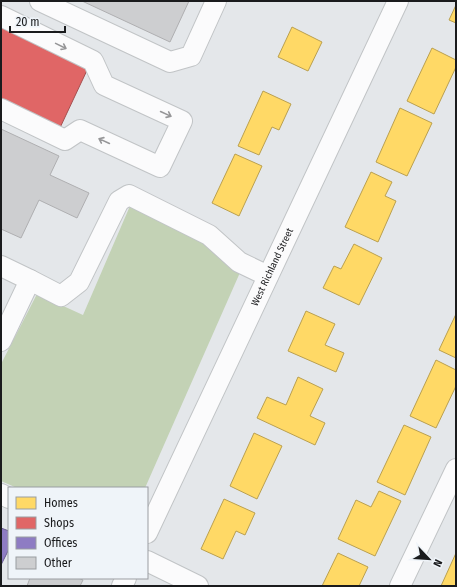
<svg xmlns="http://www.w3.org/2000/svg" width="457" height="587" font-family="'Fira Sans Condensed',sans-serif">
<rect width="100%" height="100%" fill="#e4e7ea"/>
<path fill="#c3d2b5" d="M136 192 242 268 145 488H17L1 481V364L37 294 83 315Z"/>
<path fill="#ffd966" stroke="#baa050" d="M456 5V23L449 20Z
M292 27 322 42 308 71 278 57Z
M432 48 456 60V67L434 114 407 101Z
M263 91 291 104 279 130 272 127 259 155 238 146Z
M400 108 432 123 407 176 376 162Z
M235 154 262 166 239 216 212 203Z
M371 172 392 182 385 196 396 201 378 242 345 227Z
M354 244 382 258 359 305 323 288 334 266 341 269Z
M306 311 335 324 325 345 344 353 336 372 288 351Z
M456 314V358L439 350Z
M436 360 456 370V386L436 428 410 416Z
M298 377 323 389 310 416 325 423 315 445 257 418 267 397 286 405Z
M404 425 431 437 405 495 377 482Z
M254 433 282 446 257 499 230 486Z
M379 491 401 501 375 556 338 539 356 500 371 507Z
M224 499 255 513 245 535 236 531 223 559 201 549Z
M338 553 368 567 359 586H322Z
M456 553V586H441Z"/>
<path fill="#e06666" stroke="#a55050" d="M1 25 89 66 58 132 1 105Z"/>
<path fill="#8e7cc3" stroke="#6b5f91" d="M1 528 9 531V549L1 565Z"/>
<path fill="#cdced0" stroke="#afafb1" d="M82 1H189L170 42Z
M1 129 59 156 50 175 89 193 77 218 39 200 21 238 1 229Z
M30 578H78L83 580 80 586H27Z"/>
<g fill="none" stroke-linecap="round" stroke-linejoin="round">
<g stroke="#c1c4c6" stroke-width="22">
<g id="minor">
<path d="M40 1 170 62 191 56 216 1"/>
<path d="M1 16 93 61 104 85 182 121 160 167 80 130 65 140 1 109"/>
<path d="M1 266 30 280"/>
<path d="M1 341 30 280 61 296 79 282 119 201 129 195 209 235 239 262 268 276"/>
<path d="M1 494 9 498"/>
<path id="s1" d="M147 533 398 1"/>
<path d="M147 561 198 586"/>
<path d="M122 586 126 578"/>
<path d="M400 586 456 469"/>
</g>
</g>
<use href="#minor" stroke="#fbfbfc" stroke-width="20"/>
</g>
<defs><path id="oneway-shaft" d="M-6 0H5M1.5-3L5.5 0L1.5 3" fill="none" stroke-width="1.6" stroke-linecap="round" stroke-linejoin="round"/></defs>
<g stroke="#969698">
<use href="#oneway-shaft" transform="translate(61 46) rotate(26)"/>
<use href="#oneway-shaft" transform="translate(166 114) rotate(25)"/>
<use href="#oneway-shaft" transform="translate(104 141) rotate(-155)"/>
</g>
<g text-anchor="middle" dominant-baseline="central" stroke-width="4" stroke-linejoin="round" paint-order="stroke">
<g font-size="10" fill="#1a1b1d" stroke="#eff4f9">
<text stroke="none"><textPath href="#s1" startOffset="294">West Richland Street</textPath></text>
</g>
</g>
<rect width="457" height="587" fill="none" stroke="#1a1b1d" stroke-width="4"/>
<rect x="8" y="487" width="140" height="92" fill="#eff4f9" stroke="#9a9da1"/>
<rect x="16" y="497" width="20" height="12" fill="#ffd966" stroke="#9a9da1"/>
<text x="44" y="507" font-size="12" fill="#1a1b1d">Homes</text>
<rect x="16" y="517" width="20" height="12" fill="#e06666" stroke="#9a9da1"/>
<text x="44" y="527" font-size="12" fill="#1a1b1d">Shops</text>
<rect x="16" y="537" width="20" height="12" fill="#8e7cc3" stroke="#9a9da1"/>
<text x="44" y="547" font-size="12" fill="#1a1b1d">Offices</text>
<rect x="16" y="557" width="20" height="12" fill="#cdced0" stroke="#9a9da1"/>
<text x="44" y="567" font-size="12" fill="#1a1b1d">Other</text>
<g transform="translate(429 559) rotate(115)" stroke="#eff4f9" stroke-width="3" paint-order="stroke">
<path d="M0-3L7 15L0 10L-7 15Z" fill="#1a1b1d"/>
<text y="-6" font-size="11" font-weight="bold" text-anchor="middle" fill="#1a1b1d">N</text>
</g>
<path d="M10 26v6h55v-6" fill="none" stroke="#1a1b1d" stroke-width="2"/>
<text x="16" y="26" font-size="12" fill="#1a1b1d" stroke="#eff4f9" stroke-width="3" paint-order="stroke">20 m</text>
</svg>
